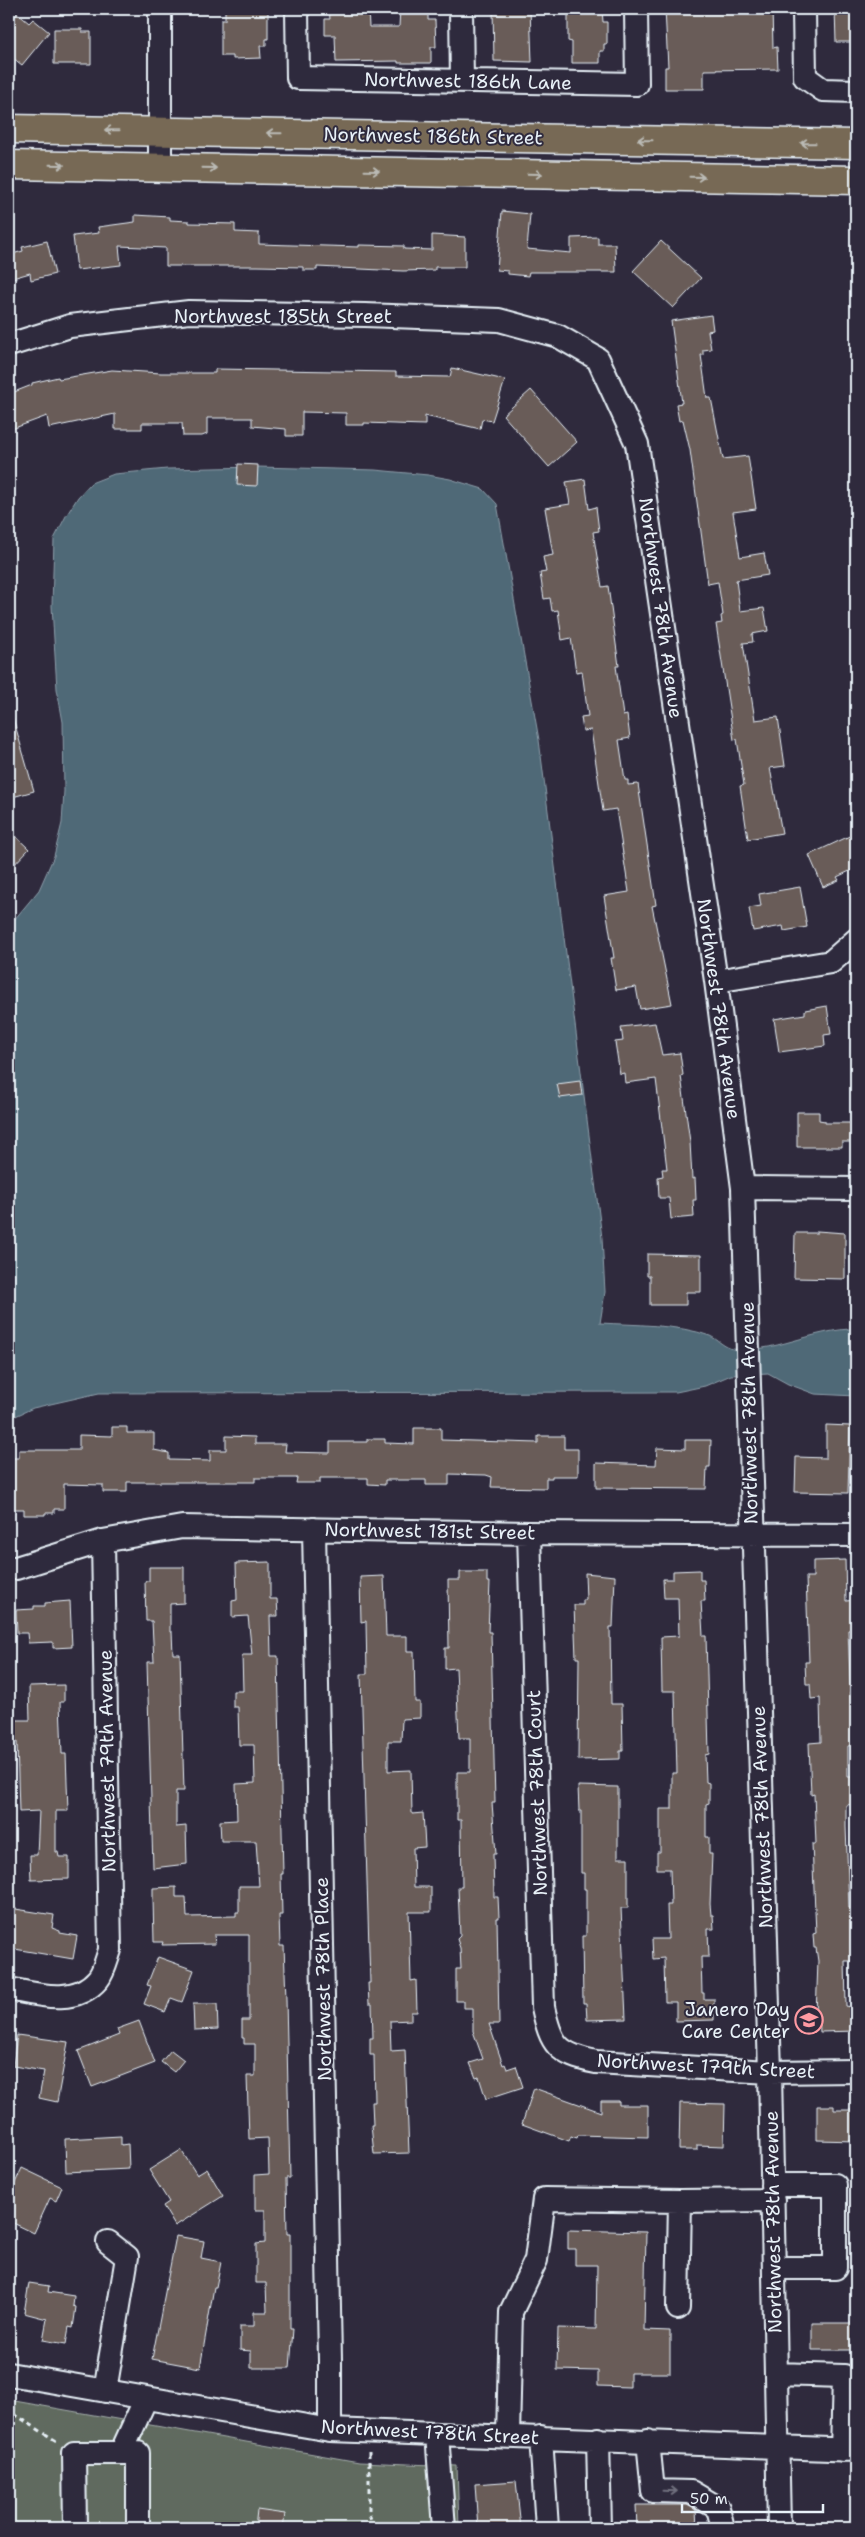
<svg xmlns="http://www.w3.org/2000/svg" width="865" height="2537" font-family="'Shantell Sans',sans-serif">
<rect width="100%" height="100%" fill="#2f2a3d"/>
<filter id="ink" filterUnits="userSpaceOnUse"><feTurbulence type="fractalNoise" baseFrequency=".02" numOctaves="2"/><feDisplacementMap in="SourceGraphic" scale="10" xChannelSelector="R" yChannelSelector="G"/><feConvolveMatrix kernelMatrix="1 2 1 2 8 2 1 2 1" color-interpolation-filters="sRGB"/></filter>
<g filter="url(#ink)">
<path fill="#606a5e" stroke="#a4aeab" d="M9 2400 359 2462 457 2466 459 2528H9Z"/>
<path fill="#506977" stroke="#8d9fab" d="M258 467 375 470 428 475 450 479 483 489 497 504 539 740 602 1238 605 1292 600 1323C634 1325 678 1324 710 1336 717 1339 725 1348 733 1349 769 1355 816 1328 856 1329V1396L815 1394 788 1384 768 1373 731 1375 705 1386 676 1392 99 1393 33 1408 9 1419V926L39 890 54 856 62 823 64 791 63 722 57 689 52 606 54 539 66 516 78 497 91 483 114 474 167 469Z"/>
<path fill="#695b58" stroke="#e8f1f8" d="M225 9H268V39H266V46H260L261 58 233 59V56H221V20H225Z
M329 9H368L369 27H399L400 9H428V20H435L436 47H431V63H398V61L336 62 335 35H325V19H330Z
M493 9H530L532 62 494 61Z
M568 9H602L603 22H607V44H604V51H600V63H572V42L568 41Z
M665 9H772L773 48 777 47 778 69 704 70V89H665V67H668Z
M835 9H856V42H836Z
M17 13 29 23 33 19 49 32 22 65 9 55V23Z
M54 29H82V32H91V64H54Z
M502 211 530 214 527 249 571 253V238L598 237V244H615L616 272H529L528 276 508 274V271L497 270Z
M135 215 170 217V220L189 221V223L235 224V232L259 233V244L359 247V245L404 246V249L432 250V235L465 237V267H435V270L403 271 317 267V270H303V267L258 266H166V248L119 246 121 265 77 270 73 236 99 233 98 227 135 222Z
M47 241 55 274 31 280 30 273 9 279V255L23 251 22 247Z
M661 241 701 278 673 308 633 271Z
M711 315 713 330 708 331 711 349 703 350V355H701L707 398H711L723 459 748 456 756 509 733 512 740 557 764 553 768 575 736 580 740 611 764 608 768 631 752 634 753 642 743 643 755 720 778 717 785 766 770 768 782 833 748 839 740 786 744 785 737 739 734 740 716 624 722 623 721 616 723 615 718 582 708 584 690 450 683 420 679 421 676 404 682 403 671 321Z
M452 368 505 380 492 421 482 419 480 429 425 416V425L364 423V425H346V413L302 412V436H286V429L252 426V418H207V434L202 436H183L182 423H142V429H115V414L49 428 47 416 9 430V394L32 385V383L58 377 59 379 112 370 161 373H215V369L396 372V376L450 377Z
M531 390 577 442 549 467 503 415Z
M238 464 258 465 257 486 237 485Z
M585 479 589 509 596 507 599 531 593 532 602 587 608 586 619 666H616L623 716 627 715 630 738 619 740 625 780H628V785L638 784 656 905 652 906 672 1004 640 1009 636 987 616 990 611 958H614L604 896 629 892 616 809 603 811 591 730 583 731 581 717 588 716 582 671 576 672 571 638 562 640 558 610 552 611 550 598 544 599 540 573 546 572 543 557 553 555 545 508 570 504 566 482Z
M13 718 34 791 9 798V719Z
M9 830 29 849 9 870Z
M856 833V868L837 877 839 880 823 887 809 855Z
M800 887 807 927 784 931 783 926 753 931 749 908 761 906 759 894Z
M827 1006 831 1034 824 1035 825 1046 779 1052 774 1019 805 1014V1010Z
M655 1023 662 1055 680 1053 683 1075 681 1076 690 1142 692 1179 695 1178 696 1200H693L694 1217 671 1219 669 1198H659L658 1177 663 1176 662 1169H667L656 1079 625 1083 624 1073 620 1074 615 1042 623 1041 621 1027Z
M580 1081 582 1095 560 1098 557 1084Z
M797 1112H819V1120L825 1121V1123H856V1142H842V1147H797Z
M817 1231 845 1233V1279L794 1278 795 1233H817Z
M647 1254 701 1255V1292H686V1305H650V1276H647Z
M826 1425 850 1426 848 1493 795 1492 796 1457 826 1458Z
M112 1427H127V1433H154V1450L169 1453V1460L210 1461V1450H226V1436L255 1437V1444H286L285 1452 330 1453V1442H367V1439H385V1443L414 1444V1428H441V1440L538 1443V1436H564V1449H578V1476H552V1478H546V1488L491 1487 492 1477 486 1475 449 1474V1485H426V1480H385V1485L368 1484V1478H320V1483H296L297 1478H255V1482H127V1492H103V1485L64 1484V1509H54V1513H45V1515H24V1509H9V1458H19V1450H79V1435L112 1436Z
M685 1440H711L710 1467H707L706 1489 596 1488V1463L656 1465 657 1448 685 1449Z
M845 1560 846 1601 856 1600V1630H848L853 1745 848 1746V1777H856V1804L846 1805V1827L849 1908 856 1907V1961H845L846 2006 856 2008V2031L820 2032 819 2015H816L818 1961 816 1948H814L813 1934 816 1933 812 1844H816L814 1794 811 1795 809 1743 821 1742 820 1698 811 1699 810 1684H806L805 1662H809L806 1577H813V1561Z
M270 1562V1599H277L278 1616H270L271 1656H278L279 1703 283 1874H281L282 1915H279L280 1946H284L286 1999 290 2178H286L287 2234H290V2329H293L290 2368H251V2351L240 2350V2326H254V2312H267L266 2283H256V2244L265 2243V2210H255V2175L269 2174 268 2138 249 2139 247 2076H255V2044H244V2038H242V2020H249V1935H214L215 1944 162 1945 163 1942H154L153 1898V1888L176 1887V1897H186L187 1917 236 1916V1912H239V1886H259L256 1841H221L220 1821 237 1820 236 1784 255 1783 254 1745H239L238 1707H233V1691H243L242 1655H252L248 1616 232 1617V1601L237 1600 236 1563Z
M149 1567H184V1603L170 1604V1632H172L173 1654H180L184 1791H176V1827L186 1826 187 1864 153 1868 147 1662H154L152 1621H146L145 1581H149Z
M700 1570V1580H704L705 1601H701L703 1636H706L709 1754 705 1755 706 1782 709 1783V1803L706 1804V1837H709V1854H712L710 1904 711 1915H713L714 1929H708L709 1957H701L702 1993H704V1999H714V2020L676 2021V2002H665L664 1958 653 1959 652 1939H668L667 1905H671L670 1869H657V1852H660V1809H672V1773H677L675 1691H662L661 1637 679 1636 678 1598H664L663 1579H673V1571Z
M460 1572H487V1582H490L488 1632H491L495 1803H492L496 1854H493L494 1897H498L499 1918H497L499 2024H489L503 2065 505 2064 507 2069 516 2066 523 2087 486 2099 479 2077 476 2078 470 2063 483 2059 473 2031V2008H464V2001H456V1969H461L460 1948 457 1939 460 1936 458 1887H462L461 1820H457V1772H470V1738H459L456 1668 445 1669V1648H449L448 1580H460Z
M585 1573 615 1576 613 1627H610L611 1704H622L623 1751H620V1759L578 1760 579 1658H576L574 1605H583V1600H586Z
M384 1576 386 1636H407V1651H414L415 1702H420V1718L402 1719 401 1741H388V1771L411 1770 412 1814 423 1813 425 1847 413 1848 414 1887H431V1912H409L411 1981 416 1980 417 2012H411V2020L390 2021 391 2051 405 2050 409 2153 374 2154 371 2125H373L372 2102H375L374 2055H370V2038H373L372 2004H369L368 1983H370L361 1674H367L366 1621 361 1622 360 1577Z
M70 1601 72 1647 53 1648V1642L28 1643 27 1633H17L16 1610 34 1609V1606H45V1603Z
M64 1685V1702H60L62 1754H66L68 1811H56V1852H58L59 1857H69V1879L31 1880 30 1855H37L39 1811 19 1812 17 1742H10L9 1720H30L29 1686Z
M578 1786 618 1787V1858H628V1908H621L626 2019 587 2020 586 2003H583L582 1936H586V1889H584V1873H581V1811H579Z
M9 1908 54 1915 52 1928 60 1931V1933L77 1936 73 1959 9 1948Z
M158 1957 194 1970 182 2002 171 1998 165 2012 144 2004 151 1986 147 1985Z
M193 2004H217L218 2029 194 2030Z
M139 2021 155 2063 92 2087 78 2051 119 2035 117 2029Z
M17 2035 68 2042 57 2102 39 2098 44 2071 13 2066Z
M171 2050 184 2060 174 2072 161 2062Z
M534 2088 601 2112V2101H619V2105H648V2137L578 2135 577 2138 571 2136 569 2141 522 2124Z
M680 2103 725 2104 724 2146 697 2145V2150H679Z
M817 2106H834V2110H856V2141L817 2140Z
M121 2136V2145L128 2144 129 2169 66 2172 65 2139Z
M181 2150 197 2175 207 2169 223 2196 175 2226 163 2206 169 2202 149 2170Z
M22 2168 62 2187 56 2201 50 2198 34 2233 9 2221V2196Z
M568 2230 646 2232 644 2330 670 2331V2373H630V2387L598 2386V2371L557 2370 558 2328 596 2329 597 2265H575V2249H568Z
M176 2236 204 2241 201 2258 221 2262 216 2287H214L200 2368 152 2359Z
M29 2283 49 2286 48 2292 74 2296 73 2306 76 2307 73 2328 69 2327 66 2344 43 2340 47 2319 24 2313Z
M812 2323H856V2350H812Z
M516 2481 521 2528H478L475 2484Z
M636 2505H687L696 2510 697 2528H637Z
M257 2510 285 2514 283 2528H255Z"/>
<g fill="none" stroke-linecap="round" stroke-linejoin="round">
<g stroke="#e8f1f8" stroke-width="26">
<path id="minor" d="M160 9V167
M297 9 298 78 637 84 636 9
M461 9 462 81
M804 9 805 77 823 90 856 91
M9 345 70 326 189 312 365 315 499 320 558 336 598 359 637 444 716 981 743 1188 770 2072 779 2528
M716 981 831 962 856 940
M743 1188 856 1189
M314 1529 330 2360V2430
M529 1533 543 2007C551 2045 557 2054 596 2062L770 2072 856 2071
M9 1568H16L103 1541 182 1527 529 1533 856 1535
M9 1989C39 1995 75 2006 98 1979 104 1972 107 1958 110 1950L103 1541
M772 2185H835V2268H774
M680 2201 773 2200
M9 2374 330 2430 856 2450
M776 2374 844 2376 842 2450
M105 2391 127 2257 108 2242
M437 2434 444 2528
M508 2436 511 2312 536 2260 544 2199 680 2201 678 2308
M541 2437 547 2528
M598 2439 600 2528
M648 2441 653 2491 691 2492 718 2508 723 2528
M121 2453 146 2398
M75 2528 74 2453H138V2528"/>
</g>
<g stroke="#e8f1f8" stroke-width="31">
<path id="major" d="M9 129 856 144
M9 165 856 180"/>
</g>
<path stroke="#e8f1f8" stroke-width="3" stroke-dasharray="5 4" stroke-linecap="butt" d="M14 2414 58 2442
M9 2418 14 2414V2400
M369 2452V2514L373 2528"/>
<use href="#minor" stroke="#2f2a3d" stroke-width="22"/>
<use href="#major" stroke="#776954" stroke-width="28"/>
</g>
<defs><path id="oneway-shaft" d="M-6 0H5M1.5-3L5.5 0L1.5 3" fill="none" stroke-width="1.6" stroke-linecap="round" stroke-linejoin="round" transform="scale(1.25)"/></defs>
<g stroke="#bbbbb6">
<use href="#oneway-shaft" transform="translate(112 130) rotate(-179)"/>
<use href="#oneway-shaft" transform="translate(274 133) rotate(-179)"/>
<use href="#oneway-shaft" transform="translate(645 140) rotate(-179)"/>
<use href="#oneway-shaft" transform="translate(808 143) rotate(-179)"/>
<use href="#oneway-shaft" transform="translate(57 165) rotate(1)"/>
<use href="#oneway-shaft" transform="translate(209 168) rotate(1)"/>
<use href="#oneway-shaft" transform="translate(372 171) rotate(1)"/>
<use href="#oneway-shaft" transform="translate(535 174) rotate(1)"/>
<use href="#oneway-shaft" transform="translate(697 177) rotate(1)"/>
</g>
<use stroke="#70707e" href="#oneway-shaft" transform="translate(670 2491) rotate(2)"/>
</g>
<defs>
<g id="school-ring" transform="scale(1.4375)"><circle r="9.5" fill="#2f2a3d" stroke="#ff9aa2" stroke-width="1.5"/><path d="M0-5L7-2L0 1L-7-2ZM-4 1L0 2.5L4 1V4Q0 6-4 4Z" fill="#ff9aa2"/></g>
</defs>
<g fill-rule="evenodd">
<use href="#school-ring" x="809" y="2020"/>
</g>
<g text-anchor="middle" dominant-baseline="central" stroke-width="4" stroke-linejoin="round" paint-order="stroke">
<g font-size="19" fill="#e8f1f8" stroke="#2f2a3d">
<text transform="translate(468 81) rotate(1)">Northwest 186th Lane</text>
<text transform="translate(433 136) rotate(1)">Northwest 186th Street</text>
<text x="283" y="316">Northwest 185th Street</text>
<text transform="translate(661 608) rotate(82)">Northwest 78th Avenue</text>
<text transform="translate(719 1009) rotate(82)">Northwest 78th Avenue</text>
<text transform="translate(749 1413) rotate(-91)">Northwest 78th Avenue</text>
<text transform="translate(430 1531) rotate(1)">Northwest 181st Street</text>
<text transform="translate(107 1761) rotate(-91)">Northwest 79th Avenue</text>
<text transform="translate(537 1793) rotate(-92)">Northwest 78th Court</text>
<text transform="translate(762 1817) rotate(-92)">Northwest 78th Avenue</text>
<text transform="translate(323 1979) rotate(-91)">Northwest 78th Place</text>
<text transform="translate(706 2066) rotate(3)">Northwest 179th Street</text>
<text transform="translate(773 2222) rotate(-91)">Northwest 78th Avenue</text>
<text transform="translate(430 2432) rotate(3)">Northwest 178th Street</text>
</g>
<g font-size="19" fill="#e8f1f8" stroke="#2f2a3d" text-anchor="end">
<text x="790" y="2009">Janero Day<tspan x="790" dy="22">Care Center</tspan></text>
</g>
</g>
<rect width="865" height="2537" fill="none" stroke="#2f2a3d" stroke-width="30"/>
<rect x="15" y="15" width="835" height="2507" fill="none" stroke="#e8f1f8" stroke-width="2" filter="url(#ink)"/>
<path d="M682 2504v8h141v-8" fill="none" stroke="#e8f1f8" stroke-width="2.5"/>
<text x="690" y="2504" font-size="15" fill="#e8f1f8" stroke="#2f2a3d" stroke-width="4" paint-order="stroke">50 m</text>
</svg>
